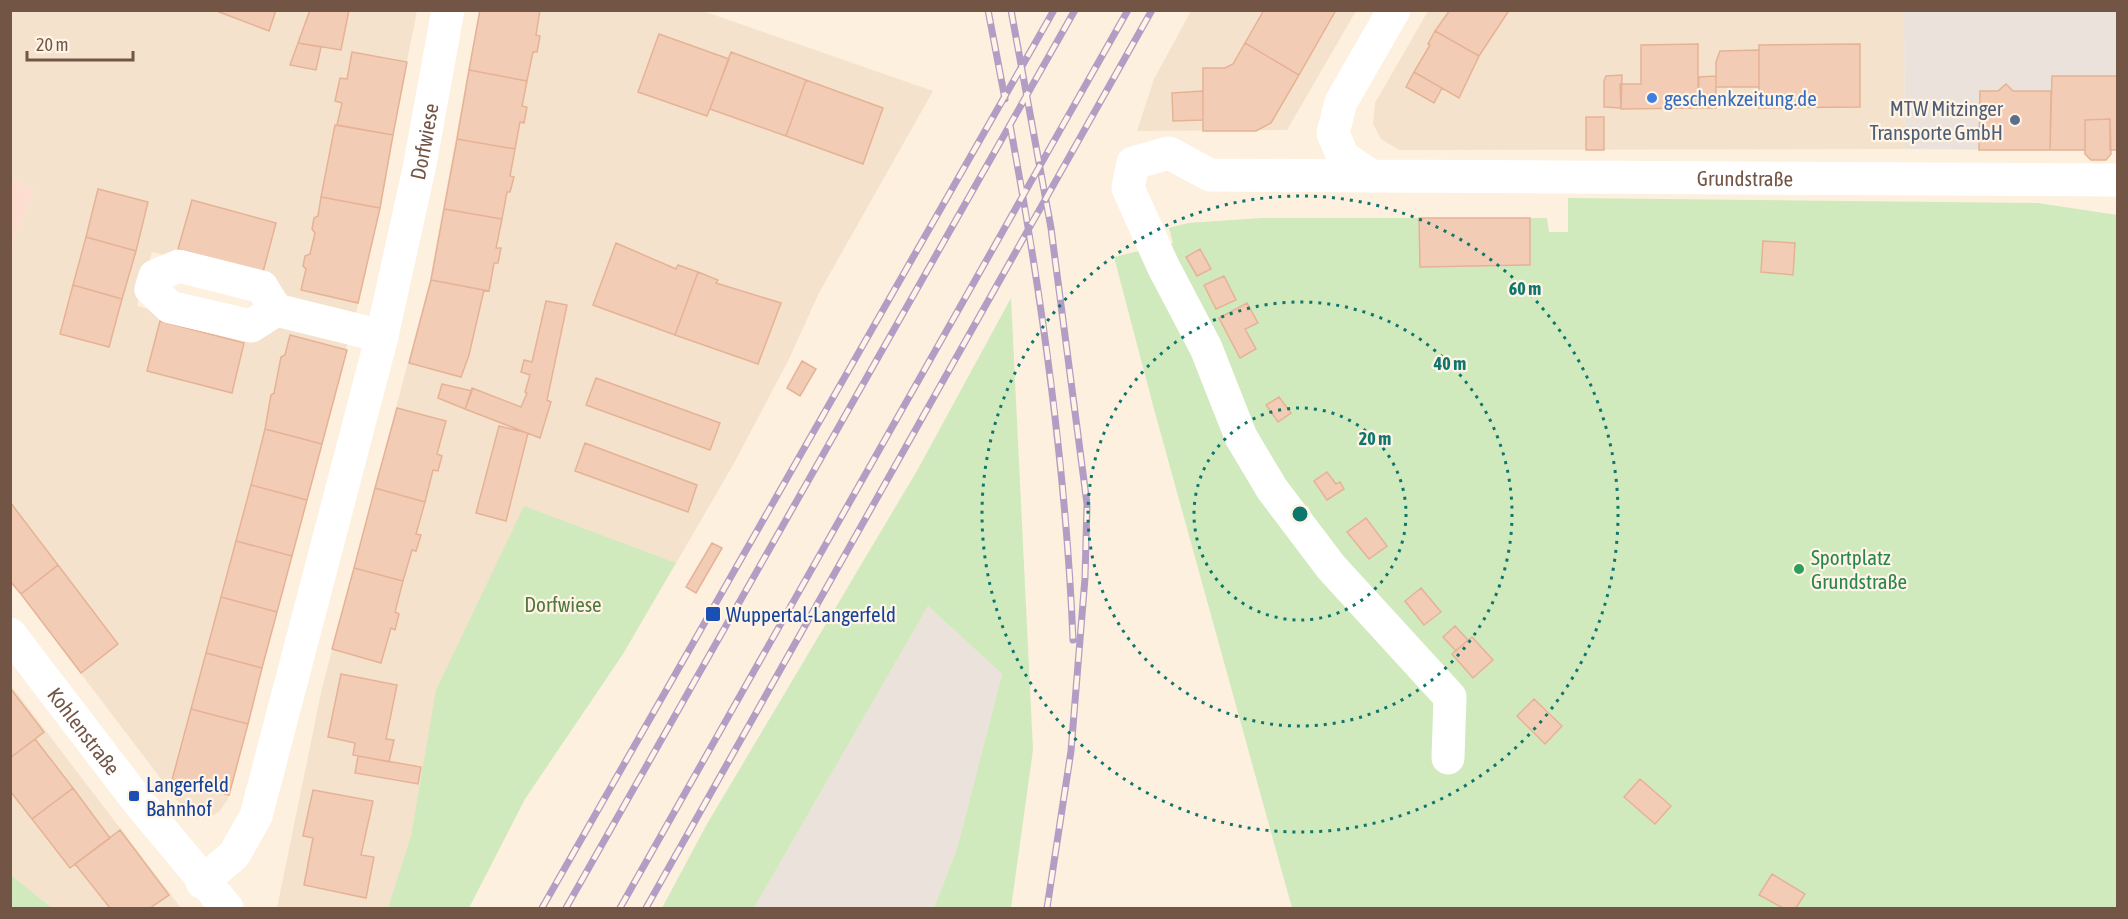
<svg xmlns="http://www.w3.org/2000/svg" width="2128" height="919" font-family="'Asap Condensed',sans-serif">
<rect width="100%" height="100%" fill="#fdf0de"/>
<path fill="#f5e2cc" d="M1900 10 1904 19 1905 149 1399 150 1381 139 1373 124 1375 103 1428 11Z
M11 11H417L356 314 288 296 273 282 152 252 137 306 255 339 284 324 348 341 228 799 219 812 209 817 197 818 187 813 11 582V246L34 190 11 179Z
M479 11H703L933 91 819 293 788 361 733 465 675 565 411 838 389 908H277L322 688 430 279Z
M1191 11H1356L1287 130 1137 131 1154 79Z
M10 684 181 908H52L11 875Z"/>
<path fill="#feddd1" d="M11 179 34 190 11 246Z"/>
<path fill="#eae2db" d="M1900 11H2117V76H2052L2050 150 1905 149 1904 19Z
M928 606 1002 674 957 849 934 908H754Z"/>
<path fill="#d0eabd" d="M1568 198 2038 203 2117 215V908H1292L1154 409 1114 257 1173 243 1169 228 1188 223 1262 218H1547L1549 232H1568Z
M1011 298 1033 750 1011 908H934L957 849 1002 674 928 606 754 908H662L707 824 918 469Z
M524 506 676 563 623 654 525 799 469 908H388L411 836 436 690Z
M10 875H11L52 908H11Z"/>
<path fill="#f3ccb5" stroke="#e6b295" stroke-width="1.5" d="M214 10H276L269 31Z
M310 10H349L341 50 298 43Z
M480 10H540L536 35 540 36 537 52H533L527 81 469 70Z
M1264 10H1336L1299 75 1245 43Z
M1450 10H1505L1508 12 1479 56 1435 31Z
M1435 31 1479 56 1459 98 1414 72 1430 45 1428 44Z
M659 34 729 59 707 116 638 92Z
M298 43 321 47 316 70 290 65Z
M1245 43 1299 75 1271 123 1256 131H1203V68H1225L1233 64Z
M1698 44V108L1621 109 1620 84H1641V45Z
M1860 44V107L1759 108V45Z
M1759 50V87H1716V62L1720 51Z
M352 52 407 62 393 135 337 125 342 103 335 101 340 78 347 79Z
M731 52 806 80 786 136 710 109Z
M469 70 527 81 522 106 527 107 524 123 520 122 515 149 457 139Z
M1414 72 1442 88 1434 103 1406 87Z
M1622 75 1621 108 1604 107V81L1606 76Z
M1716 76V108H1698L1699 77Z
M2052 76H2118V150H2110V119L2085 120V150H2050Z
M806 80 883 108 863 164 786 136Z
M2006 84 2013 91H2051L2050 150H1979L1980 91H1998Z
M1203 91V120L1173 121 1172 93Z
M1586 117H1604V150H1586Z
M2110 119 2111 154 2106 160H2091L2085 154V120Z
M335 125 393 135 380 208 321 197Z
M457 139 515 149 510 176 514 177 510 192H507L502 219 444 209Z
M98 189 148 202 136 251 86 237Z
M321 197 380 208 358 303 301 290 306 269 303 266 305 256 310 254 315 233 312 229 314 218 318 216Z
M192 200 276 223 263 272 178 249Z
M444 209 502 219 496 248H501L498 263H494L489 291 431 280Z
M1419 218H1530V265L1420 267Z
M86 237 136 251 122 299 73 285Z
M1763 241 1795 243 1793 275 1761 272Z
M616 243 676 269 678 265 698 272 675 335 593 305Z
M1200 249 1211 269 1197 276 1186 257Z
M698 272 718 280 716 283 781 303 758 364 675 335Z
M1224 276 1236 300 1216 309 1204 285Z
M431 280 484 290 469 355 461 377 409 363Z
M73 285 122 299 109 347 60 334Z
M546 301 567 305 547 400 551 402 540 438 465 409 472 388 521 407 527 393 525 392 530 375 521 372 524 360 532 362Z
M1247 303 1258 323 1245 329 1256 349 1240 358 1219 318Z
M160 321 244 343 232 393 147 371Z
M290 335 347 350 322 444 265 429 271 395 274 393 281 357 285 355Z
M802 361 816 369 800 396 787 388Z
M596 378 720 423 710 450 586 405Z
M442 384 472 391 465 409 438 398Z
M1279 397 1291 413 1278 422 1266 405Z
M397 408 446 421 437 454 442 456 438 471 433 470 425 502 375 488Z
M499 426 528 433 506 521 476 513Z
M265 429 322 444 307 500 251 485Z
M585 443 697 485 688 512 575 471Z
M1327 472 1336 484 1340 482 1344 489 1327 500 1314 481Z
M251 485 307 500 292 556 236 541Z
M375 488 425 502 416 534 421 535 416 551 412 550 403 581 354 568Z
M10 502 58 565 21 594 10 581Z
M1366 518 1387 546 1369 559 1347 532Z
M236 541 292 556 277 612 221 597Z
M712 543 722 548 696 593 686 587Z
M58 565 118 644 81 673 21 594Z
M354 568 403 581 395 612 399 614 395 630 391 628 381 663 332 649Z
M1421 588 1441 612 1424 625 1405 601Z
M221 597 277 612 262 668 206 653Z
M1455 626 1468 640 1456 651 1443 637Z
M1472 637 1493 660 1473 678 1452 654Z
M206 653 262 668 248 724 191 709Z
M341 674 397 685 386 739 394 740 389 762 353 755 355 743 328 737Z
M10 688 44 732 10 758Z
M1534 699 1562 726 1545 744 1517 716Z
M191 709 248 724 229 795 172 780Z
M35 739 73 788 32 819 10 791V758Z
M358 756 421 767 418 784 355 773Z
M1640 779 1671 806 1655 824 1624 797Z
M73 788 110 838 70 868 32 819Z
M313 790 373 801 361 855 374 857 366 898 304 885 313 838 303 836Z
M120 830 169 895 150 908H110L75 864Z
M1772 874 1805 894 1796 908H1783L1759 895Z"/>
<g fill="none" stroke-linecap="round" stroke-linejoin="round">
<g stroke="#fff" stroke-width="33">
<path id="s1" d="M1394 10 1341 102 1333 133 1343 157 1371 176 2118 180"/>
<path d="M1371 176 1210 175 1169 153 1133 163 1128 188 1163 266 1206 348 1241 437 1272 489 1331 567 1450 697 1448 758"/>
<path d="M276 310 251 326 170 307 151 289 155 276 179 266 262 287 276 310 382 336"/>
<path id="s2" d="M10 634 140 804 227 908"/>
<path id="s3" d="M202 882 234 855 256 816 382 336 419 169 448 10"/>
</g>
<g stroke="#b29ec5" stroke-width="7">
<path id="rail" d="M988 10 1005 99
M1011 10 1051 228 1087 504 1085 578 1071 751 1047 908
M1010 125C1042 296 1066 467 1073 640
M542 908 1054 10
M566 908 1075 10
M620 908 1128 10
M646 908 1152 10"/>
</g>
<use href="#rail" stroke="#fff4e5" stroke-width="4.5" stroke-dasharray="14" stroke-linecap="butt"/>
</g>
<g fill="none" stroke="#0f766e" stroke-width="3" stroke-dasharray="3 6">
<circle cx="1300" cy="514" r="106"/>
<circle cx="1300" cy="514" r="212"/>
<circle cx="1300" cy="514" r="318"/>
</g>
<circle fill="#3f7fe0" stroke="#fff4e5" stroke-width="2" cx="1652" cy="98" r="6"/>
<circle fill="#5c6f8a" stroke="#fff4e5" stroke-width="2" cx="2015" cy="120" r="6"/>
<circle fill="#2e9e5b" stroke="#fff4e5" stroke-width="2" cx="1799" cy="569" r="6"/>
<g fill="#1a4fb4" stroke="#fff4e5" stroke-width="2">
<rect x="705" y="606" width="16" height="16" rx="3"/>
<rect x="128" y="790" width="12" height="12" rx="3"/>
</g>
<g text-anchor="middle" dominant-baseline="central" stroke-width="4.5" stroke-linejoin="round" paint-order="stroke">
<g font-size="21" fill="#366cbe" stroke="#fff4e5" text-anchor="start">
<text x="1664" y="98">geschenkzeitung.de</text>
</g>
<g font-size="21" fill="#4e5e75" stroke="#fff4e5" text-anchor="end">
<text x="2003" y="108">MTW Mitzinger<tspan x="2003" dy="24">Transporte GmbH</tspan></text>
</g>
<g font-size="21" fill="#735546" stroke="#fff4e5">
<text stroke="none"><textPath href="#s3" startOffset="782">Dorfwiese</textPath></text>
<text stroke="none"><textPath href="#s1" startOffset="572">Grundstraße</textPath></text>
<text stroke="none"><textPath href="#s2" startOffset="122">Kohlenstraße</textPath></text>
</g>
<g font-size="21" fill="#27864d" stroke="#fff4e5" text-anchor="start">
<text x="1811" y="557">Sportplatz<tspan x="1811" dy="24">Grundstraße</tspan></text>
</g>
<g font-size="21" fill="#51793e" stroke="#fff4e5">
<text x="563" y="604">Dorfwiese</text>
</g>
<g font-size="21" fill="#164399" stroke="#fff4e5" text-anchor="start">
<text x="726" y="614">Wuppertal-Langerfeld</text>
<text x="146" y="784">Langerfeld<tspan x="146" dy="24">Bahnhof</tspan></text>
</g>
</g>
<circle cx="1300" cy="514" r="9" fill="#0f766e" stroke="#fff4e5" stroke-width="3"/>
<g font-size="18" text-anchor="middle" font-weight="bold" fill="#0f766e" stroke="#fff4e5" stroke-width="4.5" stroke-linejoin="round" paint-order="stroke">
<text x="1525" y="295">60 m</text>
<text x="1450" y="370">40 m</text>
<text x="1375" y="445">20 m</text>
</g>
<rect width="2128" height="919" fill="none" stroke="#735546" stroke-width="24"/>
<path d="M27 51v9h106v-9" fill="none" stroke="#735546" stroke-width="3"/>
<text x="36" y="51" font-size="18" fill="#735546" stroke="#fff4e5" stroke-width="4.5" paint-order="stroke">20 m</text>
</svg>
